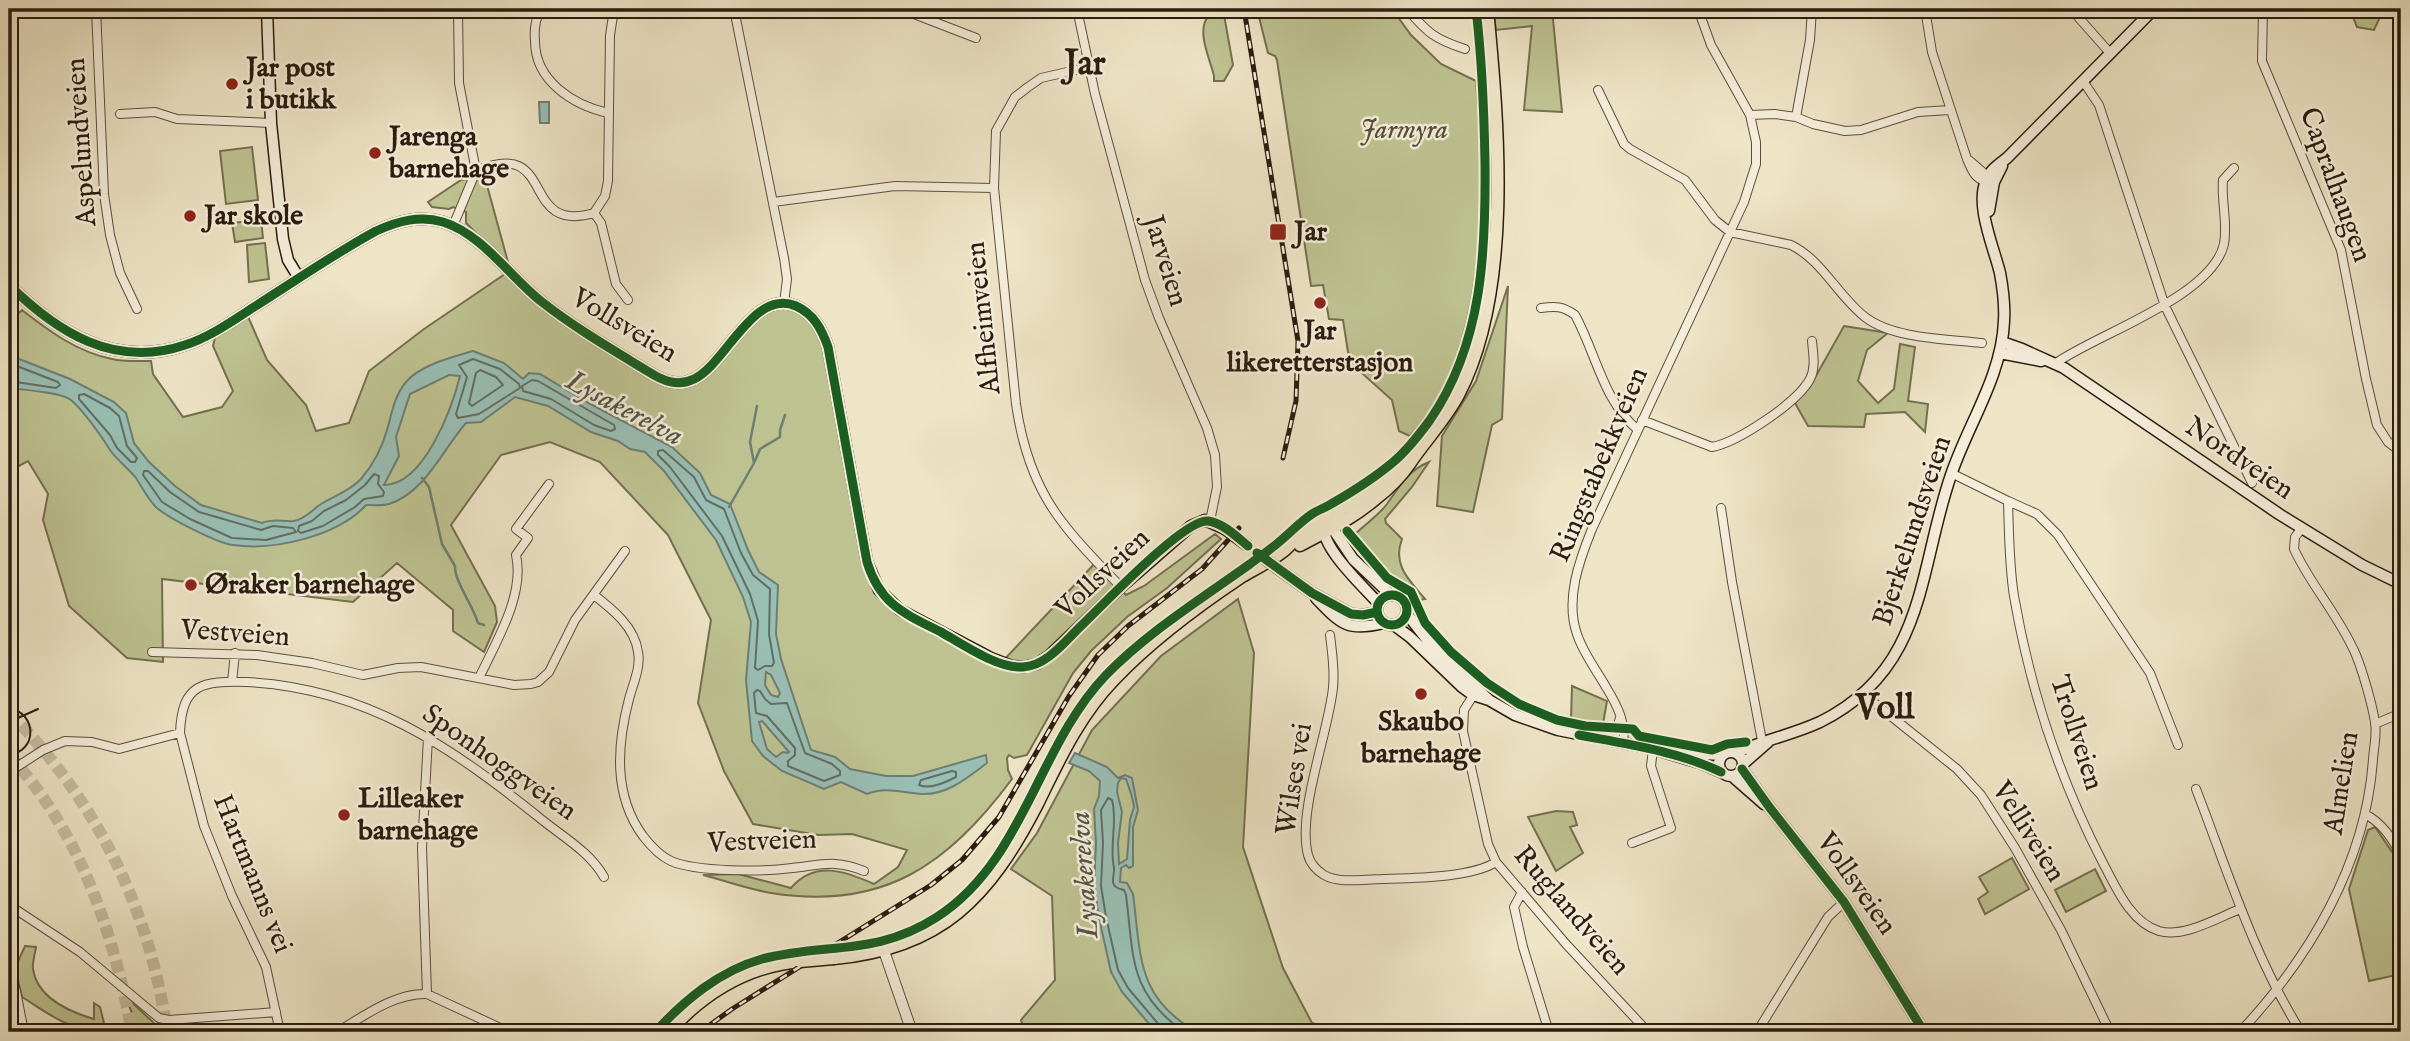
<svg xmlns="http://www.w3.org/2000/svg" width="2410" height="1041" font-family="'IM FELL English',serif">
<rect width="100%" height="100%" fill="#eee4c6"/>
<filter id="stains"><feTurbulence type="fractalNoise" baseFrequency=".00286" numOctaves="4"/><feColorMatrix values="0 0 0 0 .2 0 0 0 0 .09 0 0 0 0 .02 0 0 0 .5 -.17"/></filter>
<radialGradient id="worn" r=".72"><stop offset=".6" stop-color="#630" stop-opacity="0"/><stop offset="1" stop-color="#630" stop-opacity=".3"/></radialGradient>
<path fill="#bec291" stroke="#746f50" stroke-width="2" d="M1205 9H1223L1233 65 1224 81H1214V76C1210 59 1197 33 1207 18Z
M1257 9H1392L1411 35 1441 64 1476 81C1485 189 1489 352 1410 436L1399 431 1392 400 1355 367 1348 352 1343 320 1329 319 1323 285 1311 286 1277 60 1275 56 1268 53Z
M1493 9H1552L1562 112 1524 110 1532 26 1496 30Z
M2350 9H2381L2382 13 2374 30 2357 27Z
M252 147 258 200 226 204 220 151Z
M482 176 485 178 508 262H505L466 223V212L453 207 449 209 432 207 428 202 461 180Z
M261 220 263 238 235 242 232 223Z
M265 243 269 279 249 282 247 245Z
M508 272 553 310 670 383 697 377 766 308 794 305 825 339 864 547 891 603 1001 663 1097 561 1126 595 1144 586 1215 534 1221 539 1167 588 1127 617 1091 651 1073 673 1027 755 1014 758 1009 755 1007 758 1008 770 1012 779C948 865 883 911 771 893 748 889 726 881 703 875L738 874 791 888C815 860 845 871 874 884L898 867 907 850 852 834 818 835 753 824 724 771 698 703 711 620 668 535 600 462 550 442 501 455 451 525 495 606 497 622 484 652 453 631V610L397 563 353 602 162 579 163 662 127 658 69 606 43 520 48 494 28 461 15 468 9 460V322L22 310C49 331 77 352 112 359 124 362 138 361 151 361L153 374 183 417 222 407 233 391 213 346 217 330 246 312 267 360 306 405 316 431 349 423 369 371 424 329Z
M1508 286 1502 419 1492 425 1473 512 1437 506 1442 436 1476 381Z
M1844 326 1888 333 1867 350 1858 381 1878 403 1894 389 1900 344 1915 347 1908 401 1928 404 1925 432 1905 412 1866 414 1864 427 1808 426 1795 403 1812 383Z
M1429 462 1412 487 1385 519 1386 523 1402 539C1392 565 1409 580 1425 599L1420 600 1412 589 1388 574 1354 535C1364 525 1378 516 1387 504 1400 486 1407 471 1429 462Z
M1238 599 1254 653 1243 847 1283 968 1312 1023 1346 1032H1025L1021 1020 1055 980 1052 896 1011 869 1037 833 1092 730 1161 656Z
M1572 686 1607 701 1603 724 1571 719Z
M1556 811 1573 812 1577 825 1570 827 1583 853 1556 871 1528 817Z
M2375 827 2399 862 2401 870V974L2369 981 2349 889 2368 830Z
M2012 858 2029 889 1985 914 1978 899 1988 892 1979 877Z
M2095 869 2106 891 2066 912 2055 890Z
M25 946 36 947C35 954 32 963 33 969 37 998 70 1012 94 1019V1003L100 1007 106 1031 124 1026 134 1018 125 996 155 1024 148 1032H98V1029C70 1032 45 1011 22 997L15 968Z"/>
<path fill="#99bfb5" stroke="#6d7e73" stroke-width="2" fill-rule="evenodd" d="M539 102H549V123H540Z
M473 351 504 363 523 379 529 373 540 374 590 404 672 447 700 473 711 495 730 504 748 550 759 572 778 585 776 634 781 659 811 750 835 757 850 769 886 776H913L986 755 987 763C968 777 948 795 922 794 902 793 886 786 867 794L841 782 824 789 782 771 763 756 752 741 746 680 751 622 743 597 716 540 664 471 645 452 630 449 618 441 591 432 548 406 515 397 481 422 466 423C442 450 426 492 389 504 382 506 373 505 366 505 338 536 274 551 233 545 217 543 170 519 157 508 149 501 142 487 136 478 128 468 117 460 110 450 102 437 83 410 71 400 61 392 23 390 9 388V355L70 379 114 402 126 413 134 443 149 462 175 486 201 505 262 523C274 518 282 522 294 521 305 519 312 510 321 504 334 496 350 491 361 479 374 464 383 445 388 427 392 411 395 395 406 382 420 365 453 357 473 351ZM449 375 460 376C452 408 424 485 384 485L399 456 396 437 410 394ZM766 672 771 675 780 693 778 697 771 695 765 685ZM762 721 789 752 788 753 783 752 776 757 767 749 759 722Z
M1075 753 1107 767 1118 778 1125 775 1132 778 1138 810 1133 827V866L1129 868 1126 865 1121 868 1120 882 1127 883 1133 894C1141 955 1136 998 1197 1032H1156L1122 992 1111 972 1099 918 1094 886 1096 843 1094 809 1099 796 1100 781 1089 771 1069 763ZM1121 778 1126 779C1129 788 1133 797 1134 807L1130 820 1127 859 1119 864 1118 843 1122 812 1117 792 1118 783Z"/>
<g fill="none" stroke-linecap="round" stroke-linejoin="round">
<path stroke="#626e62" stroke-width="2" d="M473 359 500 369 519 384 520 388 479 414 458 418 456 414 467 377 459 365Z
M9 363 58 382 60 385 56 388 9 381
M480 370 496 377 503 385 472 406 469 403 476 373Z
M532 380 538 381 614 425 615 429 611 431 594 425 551 399 523 391 522 386Z
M84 394 110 408 119 416 127 446 137 458 135 462H131L117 448 110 435 79 399V395Z
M663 450 694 477 706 500 724 509 741 553 753 575 770 589 769 634 774 663 772 666H765L758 670 755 668 758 621 750 594 722 536 670 467 658 455V451Z
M144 471H148L170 492 199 512 261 530 273 526 293 528 296 532 266 540 232 538 190 519 162 502 143 475Z
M374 474 379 476 378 484 384 492 383 496 364 499 355 507 323 526 301 533 298 531 299 526 312 521 324 511 346 500 365 485Z
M757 690 760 691 765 699 771 704 787 703 805 753 832 764 840 771V775L824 781 788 766V761L795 755V748L767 716 756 713 754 693Z
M952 771 956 772V777C946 782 930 790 919 785L921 780Z
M1161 1032 1160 1026 1128 988 1118 970 1106 917 1101 886 1103 843 1101 810 1108 798 1112 800C1118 822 1109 844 1114 868 1115 873 1111 880 1114 885 1117 889 1120 889 1124 890L1126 895C1134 957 1128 992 1184 1032"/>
<path stroke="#6d7e73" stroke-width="2.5" d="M755 461 760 449 780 437V430L785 415
M422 478 429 487 442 544 455 566C454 581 473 605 478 623L484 625
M729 507 754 463 750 442 757 406"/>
<path stroke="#c7bca1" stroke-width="12" stroke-dasharray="12 6" stroke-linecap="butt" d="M9 712C96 801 150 908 167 1032
M9 755C80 832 113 931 132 1032"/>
<g stroke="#5c4e3d" stroke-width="10">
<path id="minor" d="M96 9 104 194 110 235 120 273 137 309
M541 9C535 19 534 30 535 41 535 81 573 105 608 113
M600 9 613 16
M734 9 784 258 787 279 784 303
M901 9 976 38
M1077 9 1095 94 1145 280 1159 318 1207 428 1215 455 1217 487 1210 521
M1407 9C1428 33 1434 39 1465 49
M1925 9 1932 52 1967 159C1972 171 1976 182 1991 182
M2071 9 2110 53
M2263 9 2262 61 2341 250 2366 379 2377 425 2388 442 2401 452
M1089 67 1041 78 1028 87 1015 97 996 131 994 188 1016 404C1022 446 1036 489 1063 523 1080 546 1101 566 1121 587
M2083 81 2099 105 2165 306 2252 483
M1598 90 1624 144 1630 149 1685 180 1715 220 1730 232 1791 245C1822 260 1838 296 1865 317 1893 339 1948 339 1982 343
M120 114 155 112 177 119 271 123
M1750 115 1775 114 1796 117 1813 124 1845 131 1861 130 1918 112 1950 110
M1796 117 1810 40 1812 9
M1970 161 1992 180
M476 171C558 136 518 235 594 213L605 196 608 181 610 35 613 16 618 9
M773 202 895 186 994 188
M594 213 601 223 616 284 628 300
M453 226 476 171 459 83 458 9
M1541 308C1555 306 1563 306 1575 315 1596 353 1603 401 1638 430
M2056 363C2097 334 2212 297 2224 244 2228 223 2221 201 2223 180L2234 168
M1642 420 1712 447C1738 442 1797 403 1810 379 1816 367 1813 353 1812 341
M1951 473 2008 501C2009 532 2009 565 2014 596 2030 689 2060 780 2103 863 2116 887 2130 922 2159 931 2184 938 2217 918 2240 909
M2008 501 2037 514 2058 535 2150 673 2178 745
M1721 508 1732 582 1763 746
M9 590V606
M594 595C612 609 635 627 638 652 641 667 633 684 629 699 617 745 613 795 643 836 650 845 660 856 671 861 696 872 763 872 792 868 821 865 836 859 864 871
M1330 635C1332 653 1335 669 1333 688 1328 734 1297 812 1308 855 1310 863 1317 871 1324 875 1340 884 1364 879 1382 879 1412 878 1471 878 1496 862
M152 652 257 655 312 663 363 675 398 668 421 667 514 685 531 684 538 682 549 672 575 620 625 551
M479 678C496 642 525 595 516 555L528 538 516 529 549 484
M232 682 235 653
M1476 691 1464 710 1463 731 1488 844 1496 862 1566 944 1648 1032
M1862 693 1957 769 1981 795 2015 848 2061 930 2110 1032
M2375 724 2401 713
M180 733 204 826 232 896 266 967 280 1032
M1613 741 1620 718
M1623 743C1626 722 1617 705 1606 687 1597 671 1583 653 1577 634 1565 600 1579 561 1592 529L1744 202 1756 164V142L1750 115 1711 45 1698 9
M9 772 43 750 65 741 92 742 119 749 180 733C182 683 202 681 247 682 367 688 451 747 541 819 563 837 590 852 604 877
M2196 789C2228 872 2254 957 2301 1032
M2365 814C2382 823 2392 838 2401 855
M1632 843 1671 828 1651 766 1653 749
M1522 892 1514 907 1523 947 1549 1032
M9 905 80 952 159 1018 169 1020 276 1012
M9 972 16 991 24 1032
M427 994 422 848 428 738
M337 1032C364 1016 394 993 427 994L509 1032
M1757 1032 1828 917 1844 902
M2240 1032C2310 957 2366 863 2373 759 2374 747 2377 734 2375 722 2372 704 2363 672 2356 655 2340 617 2311 586 2294 549L2295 537 2302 528"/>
</g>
<g stroke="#5c4e3d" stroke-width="12">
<path id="tertiary" d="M884 951 912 1032"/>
</g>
<g stroke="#2b1c0f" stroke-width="13">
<path id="secondary" d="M267 9 271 123 283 239 288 260 299 278
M1989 211 1994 182 2002 166
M9 285C57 332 114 369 185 345 210 337 232 321 254 307 295 281 334 254 376 231 398 221 420 215 443 222 482 234 510 277 542 302 575 328 613 350 649 372 663 381 678 387 694 379 726 364 753 288 796 306 814 314 822 330 828 347L867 562 879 590 900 610 991 658 1012 666 1024 667 1037 664 1050 655 1121 587 1191 526 1205 520 1225 529
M2002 342 2022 349 2064 368 2279 514 2362 565 2401 584
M2000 353 2041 361
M1329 523 1353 559 1391 595
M1324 525C1320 547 1364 587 1378 603
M1280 570 1312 593 1351 614 1363 615 1377 612
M1377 610a15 15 0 1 1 30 0a15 15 0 1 1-30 0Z
M1316 598C1341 624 1347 632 1384 623
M1407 614 1435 650 1489 700
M1394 625 1410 637 1462 687 1473 695 1489 700 1515 715 1558 730 1653 749 1700 763 1721 772
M1719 764a12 12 0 1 1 24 0a12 12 0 1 1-24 0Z
M1686 753 1722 755
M1736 753C1763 740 1792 735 1820 722 1927 669 1918 570 1951 475 1968 424 2002 376 2004 321 2005 305 2003 289 2000 273 1994 248 1975 205 1986 181 1990 170 1998 165 2007 158L2154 9
M1743 764 1768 742
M1742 769 1770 808 1844 902 1924 1032
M1732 776 1764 804"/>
</g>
<g stroke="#2b1c0f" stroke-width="15">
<path id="primary" d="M1300 545C1326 531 1353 518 1376 498 1389 488 1400 477 1409 464 1425 440 1444 421 1458 395 1513 290 1498 124 1487 9
M834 958C942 948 989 897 1037 804 1059 759 1079 715 1114 679 1152 639 1197 606 1242 576 1256 568 1270 561 1283 551 1287 548 1290 544 1294 540 1320 519 1351 504 1378 485 1389 478 1397 469 1409 464
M668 1032C704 992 746 966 800 961"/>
</g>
<use href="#minor" stroke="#f4edda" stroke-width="8"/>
<use href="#tertiary" stroke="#f4edda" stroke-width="10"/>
<use href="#secondary" stroke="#f4edda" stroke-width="10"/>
<use href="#primary" stroke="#eee4c6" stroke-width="12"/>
<path stroke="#2b1c0f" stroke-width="2" d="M9 708C37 713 38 751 9 755
M9 722 38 709"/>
<g stroke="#2b1c0f" stroke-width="5">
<path id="rail" d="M1244 9 1298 341 1296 401 1283 458
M700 1032 732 1009 931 885 962 860 999 817 1069 696 1098 655 1128 626 1202 569 1239 528"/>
</g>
<use href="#rail" stroke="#f4edda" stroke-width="2.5" stroke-dasharray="8" stroke-linecap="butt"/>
<g stroke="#2b1c0f" stroke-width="13" stroke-linecap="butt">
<path id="secondary-bridge" d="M1225 529 1248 546
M1257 553 1280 570"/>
</g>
<g stroke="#2b1c0f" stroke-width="15" stroke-linecap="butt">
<path id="primary-bridge" d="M800 961 834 958"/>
</g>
<use href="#secondary-bridge" stroke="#f4edda" stroke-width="10"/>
<use href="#primary-bridge" stroke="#eee4c6" stroke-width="12"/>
<g stroke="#f4edda" stroke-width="13">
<path id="cycleway" d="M9 285C57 332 114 369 185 345 210 337 232 321 254 307 295 281 334 254 376 231 398 221 420 215 443 222 482 234 510 277 542 302 575 328 613 350 649 372 663 381 678 387 694 379 726 364 753 288 796 306 814 314 822 330 828 347L867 562C880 604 903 613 941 632 962 644 998 669 1023 667 1047 666 1066 640 1082 625 1102 606 1185 518 1208 521 1223 523 1237 537 1248 546
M1347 531 1387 578 1411 592 1425 623 1451 652 1487 683 1519 704 1557 720 1585 726 1633 729 1639 736 1712 750 1727 744 1746 742
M1257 553 1312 593 1351 614 1363 615 1377 612
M1377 610a15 15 0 1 1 30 0a15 15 0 1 1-30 0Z
M1579 735C1627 744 1677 751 1721 772
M1742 769 1770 808 1844 902 1924 1032
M655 1032C685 1000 719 971 762 959 826 942 875 957 937 917 1024 861 1037 747 1106 675 1148 632 1201 599 1250 564 1259 557 1270 550 1279 542 1290 533 1300 522 1312 514 1318 510 1325 508 1331 504 1352 492 1373 479 1392 463 1407 451 1419 435 1430 420 1483 343 1486 251 1485 161 1484 110 1482 59 1476 9"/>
</g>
<use href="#cycleway" stroke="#1b5e20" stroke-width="9"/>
</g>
<g fill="#8f2418" stroke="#f4edda" stroke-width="2.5">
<circle cx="232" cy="84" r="7"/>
<circle cx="375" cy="153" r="7"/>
<circle cx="190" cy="216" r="7"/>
<rect x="1269" y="223" width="18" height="18" rx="3.5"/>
<circle cx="1320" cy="303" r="7"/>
<circle cx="191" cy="585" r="7"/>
<circle cx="1421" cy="694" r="7"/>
<circle cx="344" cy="815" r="7"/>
</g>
<g text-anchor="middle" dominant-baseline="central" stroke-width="5" stroke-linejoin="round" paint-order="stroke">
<g font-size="28" font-weight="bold" fill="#2b1c0f" stroke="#f4edda" text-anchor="start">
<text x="246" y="68">Jar post<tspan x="246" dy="32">i butikk</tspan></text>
<text x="389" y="137">Jarenga<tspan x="389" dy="32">barnehage</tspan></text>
<text x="204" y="216">Jar skole</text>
<text x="1294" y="232">Jar</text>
<text x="1320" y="331" text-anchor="middle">Jar<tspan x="1320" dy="32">likeretterstasjon</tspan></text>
<text x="205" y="585">Øraker barnehage</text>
<text x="1421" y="722" text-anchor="middle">Skaubo<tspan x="1421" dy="32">barnehage</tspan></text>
<text x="358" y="799">Lilleaker<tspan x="358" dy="32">barnehage</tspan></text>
</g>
<g font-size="28" font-style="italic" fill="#574e36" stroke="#f4edda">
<text x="1404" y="130">Jarmyra</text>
</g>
<g font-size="28" fill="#2b1c0f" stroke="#f4edda">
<text transform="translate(82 142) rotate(-94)">Aspelundveien</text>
<text transform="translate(2335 185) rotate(70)">Capralhaugen</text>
<text transform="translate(1165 261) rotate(73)">Jarveien</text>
<text transform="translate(984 318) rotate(-96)">Alfheimveien</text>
<text transform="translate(624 326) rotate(31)">Vollsveien</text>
<text transform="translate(2239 459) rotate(34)">Nordveien</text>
<text transform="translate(1600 465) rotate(-67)">Ringstabekkveien</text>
<text transform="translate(1913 531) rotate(-72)">Bjerkelundsveien</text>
<text transform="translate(1103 574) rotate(-43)">Vollsveien</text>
<text transform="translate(235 634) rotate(4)">Vestveien</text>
<text transform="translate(2076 733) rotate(72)">Trollveien</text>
<text transform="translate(499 763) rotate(35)">Sponhoggveien</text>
<text transform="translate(1295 779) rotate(-81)">Wilses vei</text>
<text transform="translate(2342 783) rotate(-81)">Almelien</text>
<text transform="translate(2028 832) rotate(58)">Velliveien</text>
<text transform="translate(762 842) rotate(-2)">Vestveien</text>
<text transform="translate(252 874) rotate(68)">Hartmanns vei</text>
<text transform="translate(1856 884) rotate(55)">Vollsveien</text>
<text transform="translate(1571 911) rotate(49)">Ruglandveien</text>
</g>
<g font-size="30" font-style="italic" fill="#525549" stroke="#f4edda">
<text transform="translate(624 409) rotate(28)">Lysakerelva</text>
<text transform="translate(1085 875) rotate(-94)">Lysakerelva</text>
</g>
<g font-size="35" font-weight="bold" fill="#2b1c0f" stroke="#f4edda">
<text x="1085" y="64">Jar</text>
<text x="1885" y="708">Voll</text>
</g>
</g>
<rect width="2410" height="1041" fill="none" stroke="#eee4c6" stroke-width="35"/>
<rect x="10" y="10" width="2389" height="1020" fill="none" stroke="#2b1c0f" stroke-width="3.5"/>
<rect x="18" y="18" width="2375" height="1006" fill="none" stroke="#2b1c0f" stroke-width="2"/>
<rect width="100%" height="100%" filter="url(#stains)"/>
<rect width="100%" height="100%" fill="url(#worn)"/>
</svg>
